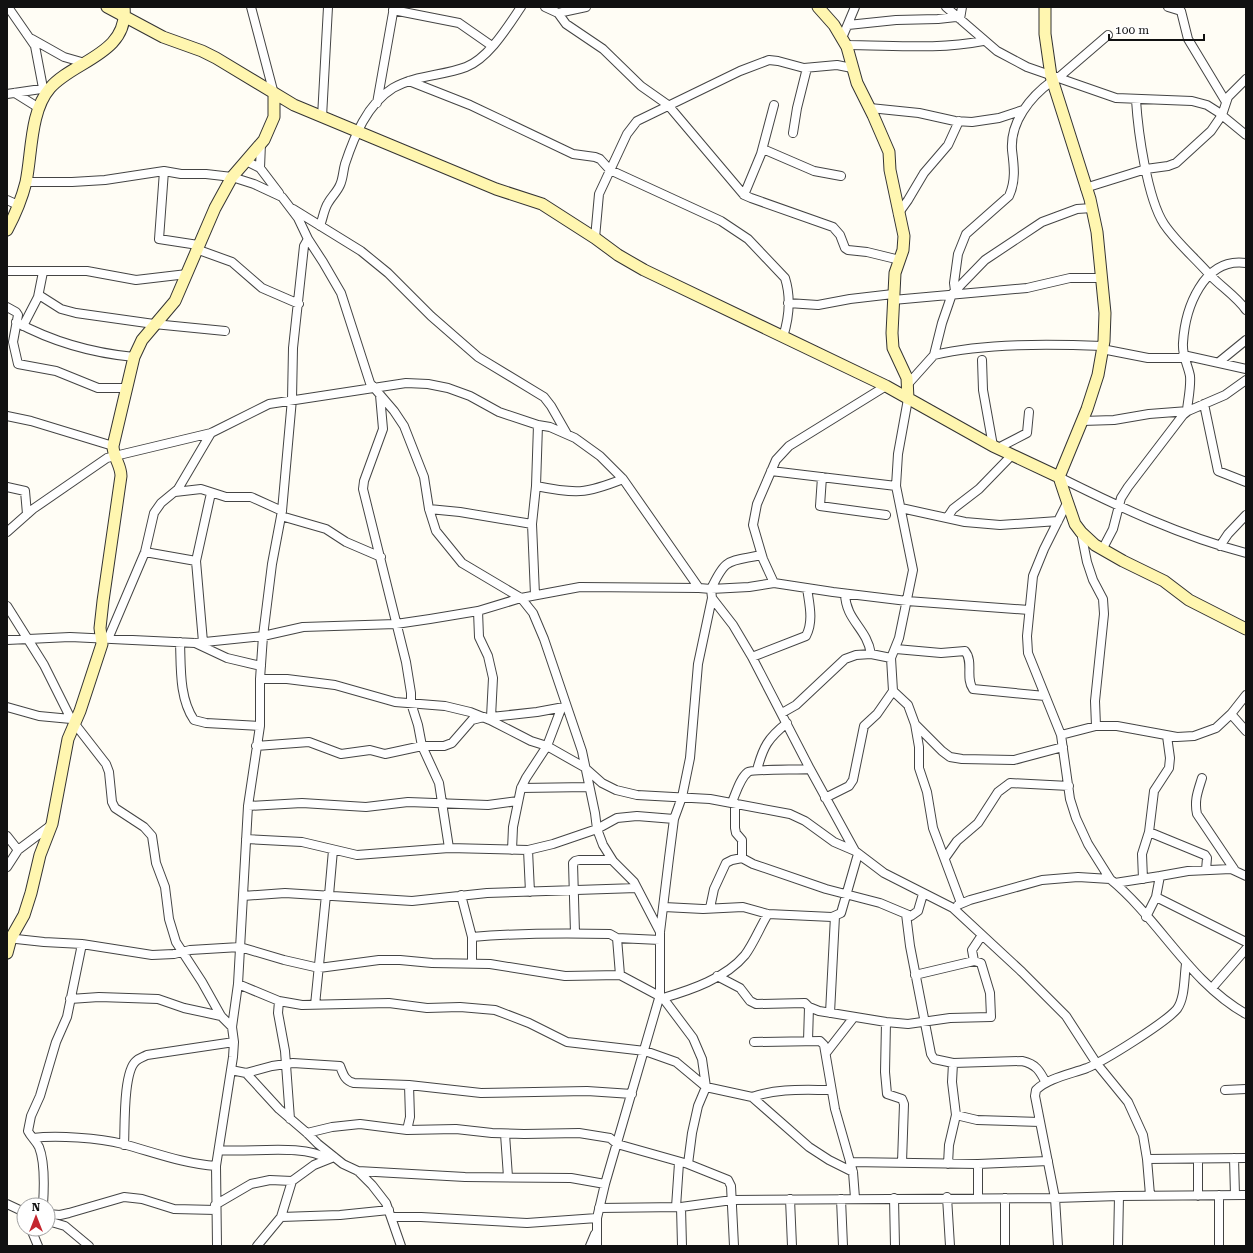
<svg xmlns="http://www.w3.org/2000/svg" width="1253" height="1253" font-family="'Roboto Serif',serif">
<rect width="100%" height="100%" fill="#fffdf5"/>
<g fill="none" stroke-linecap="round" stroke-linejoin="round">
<g stroke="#444" stroke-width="10">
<path id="street" d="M8 7 35 46 43 88
M251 7 274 94
M545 7 558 13 586 7
M946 7 997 51 1027 67 1116 98 1192 101 1207 105 1218 112 1246 135
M1168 7 1181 11 1188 39 1226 102
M393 10 459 23 492 46
M558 13 566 24 603 49 641 86 668 105 744 195 751 198 833 227 840 235 845 248 848 250 867 252 900 260
M960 19 962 7
M848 25 896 20 938 19 956 17
M842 38 855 7
M32 39 64 57 85 63
M845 45C892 45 937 50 983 41
M1058 78 1108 35
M409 81 470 105 573 154 595 157 600 159 610 170 721 221 748 239 785 278C791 297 789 318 783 337
M15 93 39 108
M7 94 48 88
M1136 100C1138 131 1147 198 1164 224 1176 242 1194 257 1209 274 1220 286 1236 296 1246 310
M377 103 394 7
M870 108 919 113 955 121 972 122 999 118 1023 110
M322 117 328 7
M793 133 797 108 807 68
M763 149 814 171 841 176
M246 161 260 168 279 193
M260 168 261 143
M164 171 159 239 198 245
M25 182H72L105 180 164 171 181 174H206L232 177 254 184 282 197 298 218 308 239 323 262 341 293 370 383 394 411 404 426 424 477 429 509 436 531 462 563 521 598 533 613 544 639 582 751 595 813 597 829 603 845 613 861 634 882 660 932
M1085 188 1146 169 1168 166 1176 163 1211 131 1222 115 1228 97 1246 79
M744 195 761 154 774 105
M7 200 18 205
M293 209 361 251 388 273 431 316 478 357 544 397 551 406 567 434
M898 214 908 200 924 173 948 145 959 121
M320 226C323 218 324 209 328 203 332 196 337 192 340 185 343 179 343 171 345 164 354 137 367 104 393 88 416 75 442 76 466 67 489 58 508 26 521 7
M595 238 599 194 627 134 637 121 740 71 769 60 778 61 804 68 837 65 852 68
M196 249 232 262 262 288 299 304
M7 271H87L136 280 187 274
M955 291 954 283 958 254 966 234 1009 196C1016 181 1014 166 1012 150 1010 122 1030 97 1052 81
M39 295 61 309 76 313 154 324 225 331
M893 300 1027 288 1070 278H1101
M788 303 818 305 850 299 893 294
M7 307 16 312 18 315 13 342 18 364 56 371 98 388H126
M16 322C53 342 92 353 134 357
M23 326 38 297 43 272
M1102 349 1148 358H1184
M934 355C985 343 1050 344 1103 346
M1183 355 1246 369
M982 360 983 390 993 446
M1219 362 1246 340
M908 384 934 355 942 323 952 294 985 260 1042 222 1077 209 1092 208
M380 395 383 429 364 481 363 489 406 662 411 693V703L418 725 422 746 439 783 449 848
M908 399 898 454 896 486 913 570 899 638 891 658 893 691 908 705 915 724 919 747V768L927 792 933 828 961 903
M1204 404 1218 471 1246 482
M1187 410C1188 400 1191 387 1190 376 1188 365 1182 356 1183 343 1185 309 1203 257 1246 263
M7 416 31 421 113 446
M1082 421 1114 420 1149 414 1188 411
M998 448 1027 433 1029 412
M771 471 896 486
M822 477 820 506 886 515
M1059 477C1119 507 1181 536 1246 553
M536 486C576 494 585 494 623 479
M7 487 25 491 27 514
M175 492 201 489 226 497H251L282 511
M1067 503 1044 549 1033 576 1027 636 1028 653 1061 735 1070 799 1076 818 1088 844 1110 879
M901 508 965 522 1000 525 1058 521
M429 509 460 512 532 524
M281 516 326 529 346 542 381 557
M947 518 953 509 979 489 1012 455
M7 532 33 509 107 458 115 456 211 433 269 404 406 383 428 384 448 388 470 396 499 412 538 425 550 427 575 438 600 456 623 479 699 588 711 589 712 598 733 625 752 657 810 769 855 851 884 873 953 908 1022 972 1066 1016 1097 1064 1128 1102 1143 1135 1147 1159 1150 1195
M1081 532 1087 562 1093 580 1103 599 1104 614 1095 701 1096 726
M1220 546 1228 534 1246 515
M1102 550 1113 529 1121 498 1128 487 1183 415 1188 411 1225 395 1246 380
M145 552 196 561
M774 583 763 559 753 525 757 504 776 460 789 446 886 386
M711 589 749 587 774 583 833 592 907 601 1029 610
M711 589C726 557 728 562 761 555
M845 594C846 621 867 628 871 654
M535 595 532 524 536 486 538 425
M7 606 44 665 71 719 106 764 109 772 112 802 115 808 144 827 152 836 156 863 165 887 169 919 176 942 202 982 221 1016 232 1027
M478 611 479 637 488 656 493 678 491 717
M108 639 145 552 154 513 161 503 178 489 211 433
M7 640 70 637 195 643 263 636 303 627 396 624 430 619 478 611 521 598 580 587 699 588
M180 642C181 667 179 698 194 720L206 723 260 726
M203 642 196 561 211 493
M195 643 227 658 261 666
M896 649 941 653 965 651C974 662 965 678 973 689L1045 696
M752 657 806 636C814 621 809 603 807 588
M260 679H287L335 685 395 702 445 706 470 712 490 720 531 741 547 746 584 767 602 783 616 790 637 795 710 799 790 814 805 821 834 842 855 851
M7 707 39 716 71 719
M782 713 796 705 845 659 856 655 871 654 891 658
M1231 714 1246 731
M490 720 491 717 537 712 564 707
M915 724 942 751 950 757 962 759 1014 760 1063 747
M1061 735 1096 726H1117L1177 737 1194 736 1216 728 1231 714 1246 695
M256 746 309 742 341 754 370 750 385 754 422 746H444L452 743 472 720 484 717
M757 770C763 747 768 738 787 723
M1202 778C1198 791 1194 800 1197 814L1234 869
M521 788 589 787
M825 798 849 786 853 780 864 726 877 714 893 691
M732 802C736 793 740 778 748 772 752 769 800 770 810 769
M735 803V828L736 833 742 840V858
M248 806 302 803 366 807 408 802 488 805 518 801
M1149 832 1205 855 1207 858 1206 870
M7 836 18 850
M246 839 302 842 357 855 449 848 528 850 553 844 597 829 617 818 637 816 674 819
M512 850 513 827 521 788 526 778 547 746 561 709
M528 850 530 892
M945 858 957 841 978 823 998 792 1010 783 1069 786
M7 867 18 850 50 826
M1143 879 1142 854 1149 832 1154 791 1169 768 1170 758 1167 736
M1115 883 1160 876
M329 895 333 850
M461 895 472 937V963
M243 896 285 893 412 901 487 893 637 888
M1156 897 1246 942
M958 905 970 900 1042 880 1078 877 1110 879C1160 920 1189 982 1246 1014
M664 907 703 909 743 907 768 914 832 917 841 913 858 854
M710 908 714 889 726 863 732 860 742 858 753 864 826 889 880 903 911 916 918 911 923 894
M906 914 910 946 931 1054 934 1059 953 1063
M1146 917 1156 897 1160 876 1188 871 1231 869 1246 876
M575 933 573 863 575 861 579 860H612
M472 937C518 933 564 933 610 934L617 938 660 940
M7 938 44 942 82 944 152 955 174 954 190 950 240 947 284 960 319 968 379 960H400L432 963 490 964 565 976 620 975 663 998 693 1038 702 1059 706 1087 698 1106 692 1133 688 1164
M617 938 620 975
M974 961 972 950 982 935
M717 976 740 988 750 1001 756 1004 805 1003 809 1007 819 1011 886 1022 908 1024 950 1018 991 1017 990 993 981 963 974 961 915 975
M238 984 279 1001 302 1005 389 1003 427 1008 460 1007 495 1010 529 1023 567 1042 645 1051 676 1062 706 1087 752 1097 809 1147 829 1160 853 1172
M1212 988 1246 949
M663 998C691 990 726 978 745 955 754 943 760 927 768 914
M70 999 99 997 158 999 184 1008 221 1016
M279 1001 278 1013 285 1051 290 1119
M315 1005 326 895
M830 1013 835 916
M886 1022 885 1072 887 1094 902 1099 904 1104 902 1162
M808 1041 809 1007
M754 1042 820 1041 824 1045 835 1109 853 1172 855 1198
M826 1053 854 1017
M231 1070 246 1073 272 1066 293 1063 340 1066C343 1074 345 1081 354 1083L409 1085 481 1093 587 1091 632 1094
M246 1073 279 1109 307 1133 318 1144 343 1164 358 1171 372 1185 386 1203 401 1246
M1225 1090 1246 1089
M752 1097C778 1088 804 1090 830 1090
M956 1115 977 1120 1040 1122
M407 1130 410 1117 409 1085
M307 1133 332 1127 360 1124 407 1130 456 1129 492 1133 524 1134 579 1133 610 1138 617 1144 688 1164 728 1180 731 1186 734 1246
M505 1134 508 1177
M33 1138C57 1135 99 1138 123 1144 153 1152 184 1164 216 1166
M124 1145C125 1127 123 1072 136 1061 139 1058 143 1057 147 1055L234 1042
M219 1150C250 1153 303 1143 328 1159
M1234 1158 1235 1195
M1147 1159 1246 1158
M850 1162 978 1164 1048 1161
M948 1164 949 1145 956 1115 952 1082 953 1063 1022 1061C1036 1064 1040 1071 1046 1083
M978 1164V1198
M358 1171 465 1177 571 1178 605 1184
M1219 1195V1246
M1198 1196V1159
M947 1197 950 1246
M894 1198 895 1246
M790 1199 792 1246
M841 1199 843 1246
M7 1204 24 1212
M43 1205C44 1190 45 1162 39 1147 36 1141 31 1137 28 1131L31 1116 40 1096 56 1042 67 1017 82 944
M215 1205 251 1184 270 1180 292 1181 314 1165 334 1157
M676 1207 679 1163
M681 1207 682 1246
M599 1208 681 1207 732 1200 1055 1198 1119 1196 1246 1195
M48 1214 60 1215 69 1213 124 1197 142 1199 174 1209 216 1210
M281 1217 340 1215 389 1210
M392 1217H421L527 1223 597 1218
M48 1221 65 1226 89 1246
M31 1229 38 1246
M217 1246 216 1166 233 1057 234 1042 232 1027 238 984 248 806 260 726V679L263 636 272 564 282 511 292 399 293 348 304 246 308 239
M257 1246 281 1217 292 1181
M590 1246 595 1234
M597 1246V1218L605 1184 660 995V932L669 858 674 819 682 797 690 758 698 664 712 598
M1005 1246V1198
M1058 1246 1055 1198 1035 1096 1036 1090C1048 1078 1071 1074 1087 1068 1104 1061 1165 1023 1177 1009 1185 998 1184 978 1186 964
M1118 1246 1119 1196"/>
</g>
<g stroke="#333" stroke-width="13">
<path id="secondary" d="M107 7 163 37 202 51 216 58 294 105 496 189 542 204 595 238 618 255 644 270 886 386 993 446 1059 477
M818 7 834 25 847 47 857 83 873 115 889 152 890 170 904 236 903 250 895 273 892 333 893 348 907 378 908 399
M1045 7V34L1051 76 1090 199 1097 232 1105 313 1104 341 1098 375 1087 409 1059 477 1065 495 1075 524 1081 532 1095 545 1123 561 1164 581 1189 600 1246 629
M7 230C15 215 22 198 26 182 32 153 30 111 50 88 73 61 129 54 124 7
M7 953 11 938 24 915 31 893 40 855 52 824 68 739 80 711 102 644 100 628 103 601 121 476C121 465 113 457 113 446L134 357 142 340 175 301 215 208 232 177 264 140 274 117V94"/>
</g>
<use href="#street" stroke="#fff" stroke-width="8"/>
<use href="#secondary" stroke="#fff6b0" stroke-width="11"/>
</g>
<rect width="1253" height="1253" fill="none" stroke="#111111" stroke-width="16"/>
<g transform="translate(36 1217)"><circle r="19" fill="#ffffff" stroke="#a0a0a0"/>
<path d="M0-3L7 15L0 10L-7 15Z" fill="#c4262e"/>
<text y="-6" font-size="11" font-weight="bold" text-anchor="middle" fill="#111111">N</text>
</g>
<path d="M1109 34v6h95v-6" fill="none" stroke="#111111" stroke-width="2"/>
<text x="1115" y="34" font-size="12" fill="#111111" stroke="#ffffff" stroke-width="3" paint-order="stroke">100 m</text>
</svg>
